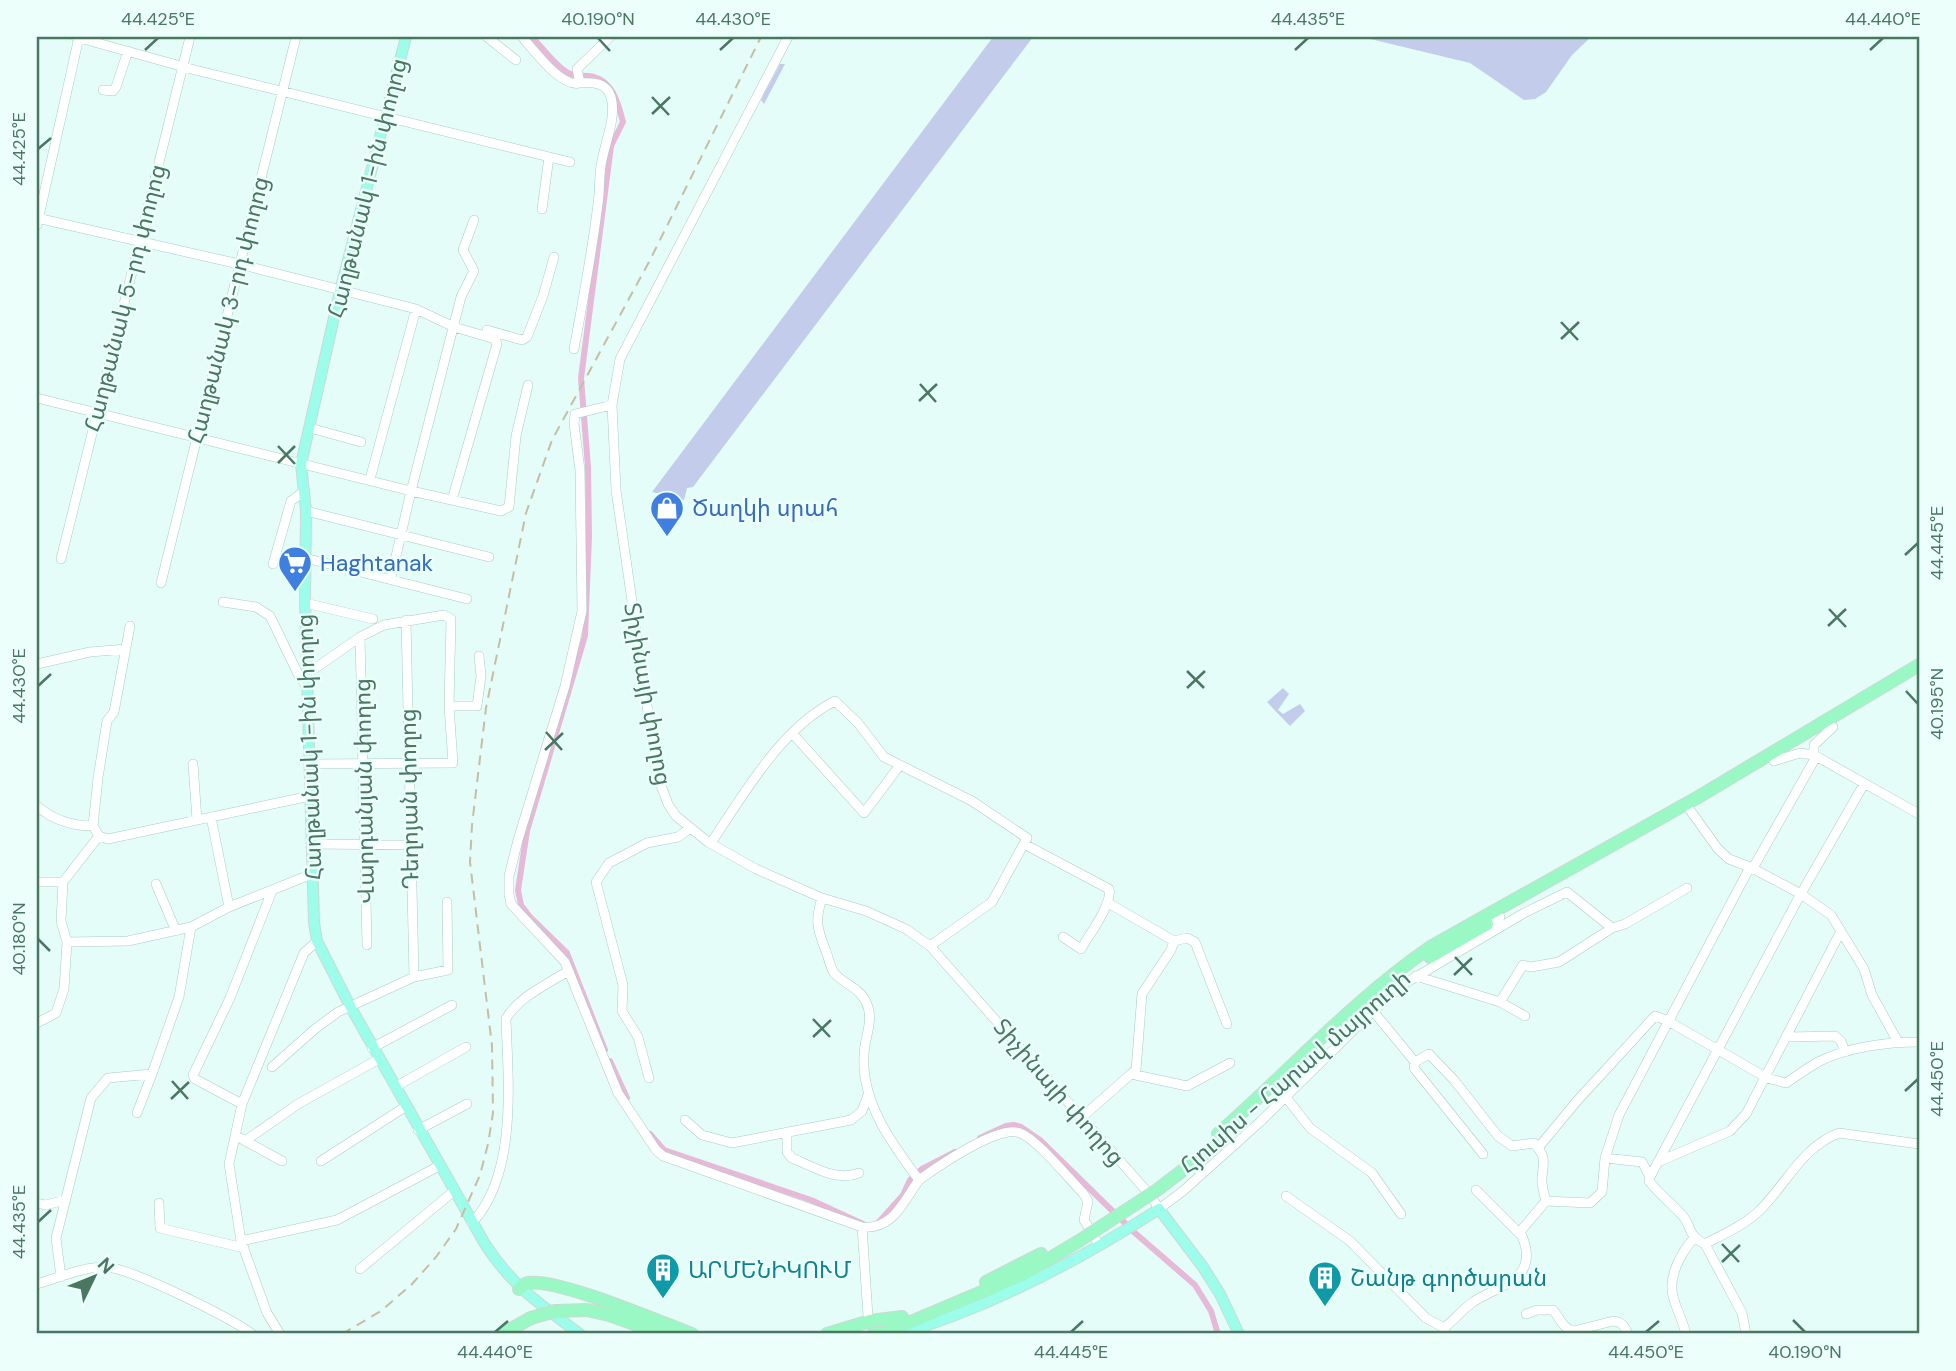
<svg xmlns="http://www.w3.org/2000/svg" width="1956" height="1371" font-family="'DM Sans','Noto Sans Armenian',sans-serif">
<rect width="100%" height="100%" fill="#e5fdf8"/>
<path fill="#c3cceb" d="M993 37H1033L693 487 687 488 684 500 652 492Z
M1362 37H1591L1572 55 1546 92 1535 99 1524 100 1470 63Z
M780 64H785L764 104 761 100Z
M1283 688 1289 694 1278 710 1283 714 1300 704 1305 711 1290 726 1267 702Z"/>
<g fill="none" stroke-linecap="round" stroke-linejoin="round">
<path stroke="#e7b9d8" stroke-width="6" d="M532 37C543 48 554 65 568 73 574 76 582 76 589 76 612 79 618 102 623 122L611 146 581 378 588 467 589 537 585 636 527 831 518 890 521 905 530 917 567 953 605 1050
M610 1061 627 1098
M650 1134 664 1150 811 1200 863 1224
M980 1138 1006 1126 1014 1125 1021 1127 1040 1140 1135 1233 1195 1285 1211 1311 1218 1334
M878 1223 903 1195 910 1180 922 1169 955 1152"/>
<g stroke="#a8cdbf" stroke-width="10">
<path id="minor" d="M76 37 195 70 570 162
M487 37 516 60
M522 37C534 50 561 88 580 83L577 69 610 37
M788 37 620 359 612 405 616 490 657 775 668 804 676 816 708 842 756 869 822 898 866 911 906 929 930 946 1151 1196 1159 1209 1183 1191 1260 1122 1373 1011 1404 984 1524 913 1567 892 1612 928
M103 90 113 91 116 87 128 51
M542 209 549 157
M37 218 239 264 416 309 454 327 495 339 497 344 452 500
M37 225 79 37
M487 330 522 340 527 337 543 296 554 257
M574 349C583 301 592 252 598 204 600 191 599 178 601 166 604 144 617 118 611 97 606 82 593 82 580 83
M37 398 411 491 501 511 509 507 516 436 528 385
M612 405 575 414 574 424 580 470 582 611 565 686 518 840 509 876V894L511 904 565 962 618 1093 656 1150 663 1156 862 1227C893 1230 903 1202 919 1180 892 1144 861 1102 864 1055 864 1038 875 1020 866 1002 860 988 844 984 835 974 831 970 829 960 827 954 818 931 814 922 822 898
M310 428 361 442
M370 479 416 309
M306 511 489 557
M305 558 467 599
M61 559 190 37
M273 564 291 501 303 492
M391 578 411 491 461 297 474 271 463 250 474 220
M161 583 296 37
M223 602 256 607 270 616 300 678 307 686
M305 603 373 619
M406 620 414 977
M130 626 114 712 107 721 98 778 93 826 99 836 108 839 310 796
M360 637 367 945
M37 664 90 652 126 649
M307 674 360 637 384 625 444 615 451 619 449 706 453 763 310 764
M449 706H477L481 676 479 656
M792 733 864 813 900 765
M1814 755V745L1833 727
M1774 761 1800 753 1814 755 1919 814
M193 764 197 820
M37 806C52 819 72 826 93 826
M1690 810 1718 849 1729 859 1750 867
M211 817 229 907
M711 843C744 794 781 728 835 701L858 723 884 757 972 801 1027 838 992 902 930 946
M312 844 409 845
M1024 844 1109 889C1113 903 1089 935 1081 949L1063 937
M1753 868 1816 757
M37 882H63
M156 884 176 931
M1108 903 1174 941 1187 938 1195 942 1227 1024
M1484 929 1500 917
M67 942 128 941 191 927 229 907 312 874
M1416 976 1500 1002 1525 1016
M1500 1002 1523 965 1531 967 1559 962 1612 928 1625 924 1687 888
M1373 1011 1415 1062 1414 1068 1483 1154
M37 1023 56 1013 64 989 67 942 61 921 63 882 99 836
M1788 1037 1835 1036 1841 1041 1845 1052
M372 1048 452 1005
M1415 1062 1429 1054 1454 1080 1498 1136 1512 1146 1534 1143C1546 1157 1544 1160 1542 1177 1541 1184 1544 1194 1546 1201L1519 1233
M272 1067 315 1029 338 1012 414 977 448 970 447 902
M1131 1074 1136 1070 1142 994 1171 950 1174 941
M649 1078 638 1037 622 1011 623 985 596 882 609 863 647 843 678 837 689 829
M395 1087 466 1047
M1285 1096 1310 1128 1372 1173 1401 1214
M242 1104 195 1079 193 1075 230 998 272 891
M137 1113 152 1074
M1081 1118 1131 1074 1187 1086 1230 1063
M685 1120 702 1135 732 1143 851 1120 862 1111 868 1095
M418 1130 467 1104
M787 1132V1152L792 1158C814 1167 836 1182 859 1173
M240 1138 282 1161
M245 1141 298 1104 379 1059
M1538 1148 1577 1101 1655 1016 1668 1021 1767 1078 1786 1083C1797 1076 1807 1068 1818 1062 1847 1047 1888 1042 1919 1042
M1605 1158 1642 1162 1650 1177 1649 1181C1659 1194 1670 1202 1681 1214 1693 1226 1686 1235 1705 1244L1742 1313 1746 1334
M321 1161 405 1107
M1658 1162 1730 1131 1746 1114 1841 931
M1650 1177 1798 899 1864 784
M919 1180C937 1167 999 1124 1020 1133 1037 1139 1069 1179 1083 1193L1088 1201 1084 1220 1099 1245
M1286 1196 1350 1241 1426 1318 1444 1328
M1546 1201 1590 1203 1602 1192 1605 1158 1619 1115 1750 867 1801 894 1831 915 1864 969 1872 995 1898 1042
M37 1203 45 1205 66 1200
M159 1203 160 1228 244 1248
M472 1223C518 1174 508 1080 506 1019 518 997 548 984 568 971
M862 1227 868 1316
M241 1241 337 1220 439 1166
M1705 1244C1724 1234 1745 1225 1761 1209 1787 1183 1802 1147 1839 1133L1919 1144
M360 1269 454 1191
M61 1277 56 1238 91 1098 108 1078 152 1074 179 997 191 927
M37 1284C58 1278 82 1267 105 1267 129 1267 231 1318 252 1334
M1526 1314 1537 1310H1553C1560 1318 1563 1329 1574 1331L1613 1321C1623 1322 1624 1326 1628 1334
M280 1334 267 1313 241 1241 229 1164 242 1104 304 953 317 941
M1446 1334 1444 1328C1454 1320 1463 1309 1473 1302 1501 1284 1540 1279 1522 1236L1476 1190
M1686 1334C1683 1321 1676 1309 1673 1296 1668 1276 1681 1253 1694 1238"/>
</g>
<g stroke="#ccd9d3" stroke-width="12">
<path id="major" d="M406 37 340 291 301 464 306 511 305 603 314 922 317 941 350 1006 485 1244C512 1286 541 1305 580 1334
M900 1334C990 1307 1080 1260 1159 1209L1203 1267 1220 1294 1239 1334"/>
</g>
<g stroke="#ccd9d3" stroke-width="14">
<path id="highway" d="M1430 957 1487 924
M1218 1134C1290 1071 1353 1000 1432 946L1700 796 1919 665
M986 1282 1041 1254
M519 1289C523 1285 523 1284 528 1283 558 1278 659 1322 692 1334
M587 1310 609 1315 662 1334
M502 1334 531 1318
M827 1334 870 1321 902 1317
M873 1334 885 1333 1022 1275 1079 1241"/>
</g>
<use href="#minor" stroke="#fff" stroke-width="9"/>
<use href="#major" stroke="#9cfdea" stroke-width="10"/>
<use href="#highway" stroke="#9af8c4" stroke-width="12"/>
<path stroke="#c7bda3" stroke-width="2" stroke-dasharray="10 7" stroke-linecap="butt" d="M342 1334 381 1311 412 1284 436 1257 456 1229 480 1175 488 1144 493 1113 492 1046 470 862 472 825 486 708 526 513 552 440 649 262 761 37"/>
<g stroke="#ccd9d3" stroke-width="14" stroke-linecap="butt">
<path id="highway-bridge" d="M1079 1241 1157 1190 1225 1138
M531 1318 555 1311 587 1310"/>
</g>
<use href="#highway-bridge" stroke="#9af8c4" stroke-width="12"/>
</g>
<path fill="none" stroke="#497762" stroke-width="2.5" d="M598 38 610 51M145 50 158 38M720 50 733 38M1295 50 1308 38M1870 50 1883 38M652 97 669 115M652 114 670 97M38 149 51 138M1561 322 1578 340M1561 339 1579 322M920 384 936 402M919 401 937 384M278 446 295 464M278 463 295 446M1905 555 1918 543M1829 609 1846 627M1828 626 1846 609M1187 671 1204 688M38 686 51 674M1187 688 1205 671M1906 691 1918 704M546 732 562 750M545 750 563 733M38 939 50 951M1455 957 1472 975M1454 975 1472 958M813 1019 830 1037M813 1037 831 1020M172 1081 188 1099M1905 1091 1918 1079M171 1099 189 1082M38 1222 51 1210M1722 1244 1739 1262M1722 1262 1740 1245M1793 1320 1805 1332M495 1332 508 1321M1071 1332 1083 1321M1646 1332 1659 1321"/>
<defs>
<g id="shop-pin" transform="scale(1.75)"><path d="M0 17L-7.5 6A9.5 9.5 0 1 1 7.5 6Z" fill="#3f7fe0" stroke="#ecfffb"/><path d="M-5-2.5h2.3a2.7 3.5 0 0 1 5.4 0H5L5.5 6h-11ZM-1.5-2.5h3a1.5 2.3 0 0 0-3 0Z" fill="#fff"/></g>
<g id="supermarket-pin" transform="scale(1.75)"><path d="M0 17L-7.5 6A9.5 9.5 0 1 1 7.5 6Z" fill="#3f7fe0" stroke="#ecfffb"/><path d="M-6-5.5h2.5l.6 2H6L4.5 2H-2.5L-4.4-4H-6ZM-1.5 3.2a1.3 1.3 0 1 0 .1 0ZM3 3.2a1.3 1.3 0 1 0 .1 0Z" fill="#fff"/></g>
<g id="building-pin" transform="scale(1.75)"><path d="M0 17L-7.5 6A9.5 9.5 0 1 1 7.5 6Z" fill="#0f9aa8" stroke="#ecfffb"/><path d="M-4-6H4V6H1V3H-1V6H-4ZM-2.5-4.3h1.7v1.8h-1.7ZM.8-4.3h1.7v1.8H.8ZM-2.5-1h1.7V.8h-1.7ZM.8-1h1.7V.8H.8Z" fill="#fff"/></g>
</defs>
<g fill-rule="evenodd">
<use href="#shop-pin" x="667" y="508"/>
<use href="#supermarket-pin" x="295" y="563"/>
<use href="#building-pin" x="663" y="1270"/>
<use href="#building-pin" x="1325" y="1278"/>
</g>
<g text-anchor="middle" dominant-baseline="central" stroke-width="5" stroke-linejoin="round" paint-order="stroke">
<g font-size="23" fill="#497762" stroke="#ecfffb">
<text transform="translate(367 188) rotate(-76)">Հաղթանակ 1-ին փողոց</text>
<text transform="translate(125 298) rotate(-76)">Հաղթանակ 5-րդ փողոց</text>
<text transform="translate(228 310) rotate(-76)">Հաղթանակ 3-րդ փողոց</text>
<text transform="translate(648 694) rotate(80)">Տիչինայի փողոց</text>
<text transform="translate(309 747) rotate(-92)">Հաղթանակ 1-ին փողոց</text>
<text transform="translate(364 791) rotate(-91)">Վարդանյան փողոց</text>
<text transform="translate(409 799) rotate(-91)">Դեղոյան փողոց</text>
<text transform="translate(1295 1072) rotate(-41)">Հյուսիս - Հարավ մայրուղի</text>
<text transform="translate(1059 1092) rotate(49)">Տիչինայի փողոց</text>
</g>
<g font-size="23" fill="#366cbe" stroke="#ecfffb" text-anchor="start">
<text x="692" y="508">Ծաղկի սրահ</text>
<text x="320" y="563">Haghtanak</text>
</g>
<g font-size="23" fill="#0d838f" stroke="#ecfffb" text-anchor="start">
<text x="688" y="1270">ԱՐՄԵՆԻԿՈՒՄ</text>
<text x="1350" y="1278">Շանթ գործարան</text>
</g>
</g>
<rect width="1956" height="1371" fill="none" stroke="#ecfffb" stroke-width="77"/>
<g transform="translate(94 1277) rotate(47)" stroke="#ecfffb" stroke-width="5" paint-order="stroke">
<path d="M0-5L12 26L0 18L-12 26Z" fill="#497762"/>
<text y="-10" font-size="19" font-weight="bold" text-anchor="middle" fill="#497762">N</text>
</g>
<rect x="38" y="38" width="1880" height="1294" fill="none" stroke="#497762" stroke-width="2.5"/>
<g font-size="18" text-anchor="middle" fill="#497762">
<text x="158" y="25">44.425°E</text>
<text x="598" y="25">40.190°N</text>
<text x="733" y="25">44.430°E</text>
<text x="1308" y="25">44.435°E</text>
<text x="1883" y="25">44.440°E</text>
<text transform="translate(19 149) rotate(-90)" y="6">44.425°E</text>
<text transform="translate(1937 543) rotate(-90)" y="6">44.445°E</text>
<text transform="translate(19 686) rotate(-90)" y="6">44.430°E</text>
<text transform="translate(1937 704) rotate(-90)" y="6">40.195°N</text>
<text transform="translate(19 939) rotate(-90)" y="6">40.180°N</text>
<text transform="translate(1937 1079) rotate(-90)" y="6">44.450°E</text>
<text transform="translate(19 1222) rotate(-90)" y="6">44.435°E</text>
<text x="495" y="1358">44.440°E</text>
<text x="1071" y="1358">44.445°E</text>
<text x="1646" y="1358">44.450°E</text>
<text x="1805" y="1358">40.190°N</text>
</g>
</svg>
